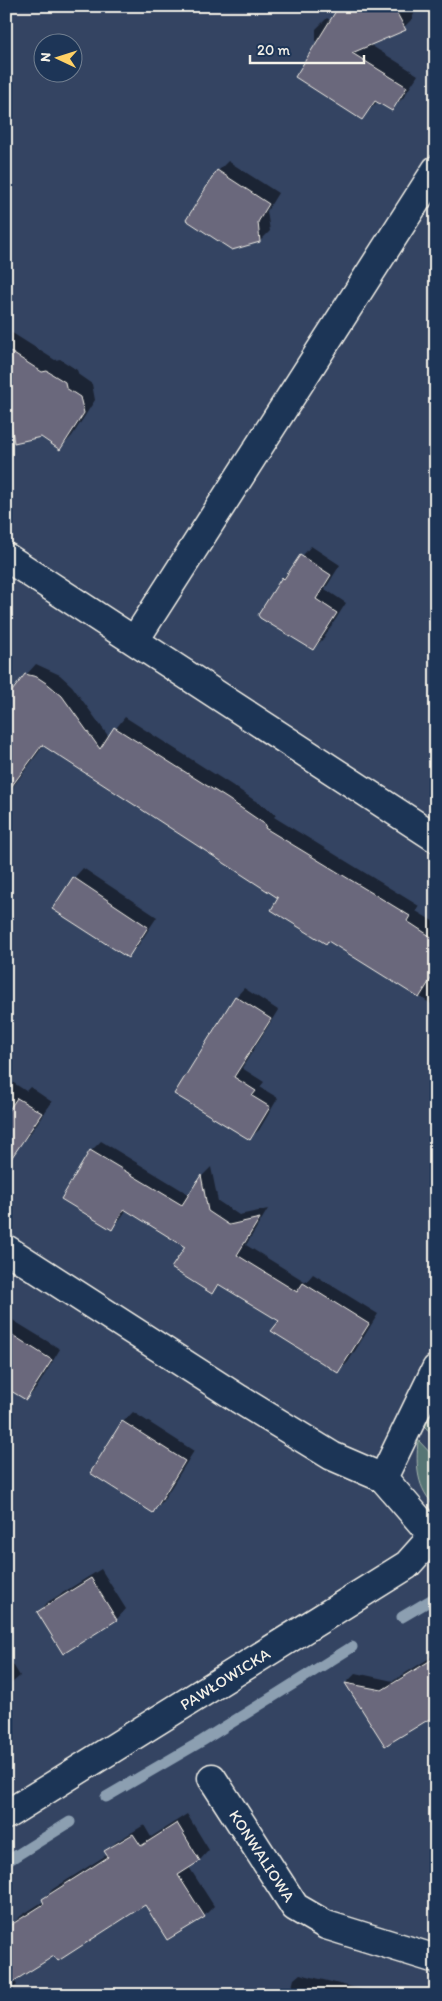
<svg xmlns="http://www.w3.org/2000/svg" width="442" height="2001" font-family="Itim,sans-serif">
<rect width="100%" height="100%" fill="#344462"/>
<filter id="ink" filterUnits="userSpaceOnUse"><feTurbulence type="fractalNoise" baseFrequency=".02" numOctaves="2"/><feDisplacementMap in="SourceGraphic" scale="10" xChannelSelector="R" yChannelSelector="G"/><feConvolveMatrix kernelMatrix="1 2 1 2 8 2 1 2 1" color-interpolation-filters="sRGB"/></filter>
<g filter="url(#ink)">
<path fill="#577574" stroke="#a6b3ae" d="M436 1406V1439L425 1427Z
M418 1440 436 1459V1507C416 1488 416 1466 418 1440Z"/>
<path fill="#0007" d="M342 6H417L412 19 400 31 369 44 418 75 403 98 391 109 378 101 362 118 316 45V29L327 18 333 22Z
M228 161 278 193 267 211 270 231 260 241 218 171Z
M6 329 55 360 60 359 77 370 79 375 92 384 95 400 72 436 60 448 6 413Z
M311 546 340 565 325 589 346 603 323 639 313 649 283 578Z
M36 664 60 675 72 686 109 737 125 717 238 789 276 815 274 817 419 906 416 911 436 923V1007L328 939 279 898 44 745 15 784 6 793 26 675Z
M83 868 157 917 137 947 127 957 74 878Z
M244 988 278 1010 242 1068 264 1082 260 1087 278 1098 259 1130 250 1138 176 1093 236 997Z
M6 1078 26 1091 30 1087 52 1102 29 1135 9 1155 6 1154Z
M101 1141 190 1195 202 1176 211 1167 218 1201 239 1215 268 1209 246 1245 306 1282 313 1274 378 1314 348 1362 338 1372 280 1320 220 1284 211 1292 187 1246 127 1209 121 1218 112 1228 91 1151Z
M6 1316 60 1349 36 1389 26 1399 14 1391 6 1400Z
M133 1412 194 1451 162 1502 152 1512 91 1473 123 1422Z
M101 1569 126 1609 117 1619 64 1652 39 1612 48 1602Z
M6 1653 20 1676 6 1688Z
M436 1654V1713L386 1745 346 1683 356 1673 393 1681Z
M187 1814 209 1850 200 1860 189 1867 214 1906 204 1916 146 1904 54 1954 14 1980 17 1985 13 1989 17 1995H6V1929L22 1915 44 1901 43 1899 53 1889 108 1854 106 1852 116 1842 144 1825 151 1837Z
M300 1974 367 1991 366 1995H290L294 1979Z"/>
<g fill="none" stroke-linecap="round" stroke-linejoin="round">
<path stroke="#8c9fb1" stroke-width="11" d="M402 1617 436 1597
M106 1797 202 1741 352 1647
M6 1862 70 1822"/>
</g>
<path fill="#6a687c" stroke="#f4f1e8" d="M339 6H393L406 30 352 53 407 87 392 111 375 101 362 120 295 77Z
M217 170 269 204 258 222 260 242 232 250 186 220Z
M6 349 42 372 47 371 65 382 66 388 80 397 84 413 60 450 41 437 14 443 10 417 6 415Z
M300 555 331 575 316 599 337 613 313 650 260 618 258 615 282 577 284 579Z
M25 674 37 677 49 685 62 696 100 749 114 727 228 799 266 825 265 828 410 916 407 921 436 940V971L419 998 328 941 326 944 271 910 278 898 42 745 6 794V699Z
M73 877 148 927 128 958 52 909Z
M235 996 271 1019 234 1077 256 1091 252 1096 270 1107 250 1140 174 1094Z
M17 1098 42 1113 6 1166V1114Z
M90 1150 182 1205 201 1175 208 1211 229 1225 260 1218 237 1255 297 1292 303 1283 369 1324 338 1373 271 1331 279 1321 218 1284 212 1294 171 1268 185 1247 124 1209 112 1230 61 1199Z
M6 1331 52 1360 26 1400 6 1388Z
M122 1421 185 1461 153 1513 90 1473Z
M91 1578 117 1620 63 1654 37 1612Z
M436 1657V1715L385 1746 345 1683 382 1690Z
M177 1823 200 1861 178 1875 205 1917 167 1940 145 1905 58 1961 54 1956 6 1986V1928L44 1904 42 1899 108 1857 104 1851 133 1834 141 1846Z"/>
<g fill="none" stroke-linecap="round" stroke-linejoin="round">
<g stroke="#f4f1e8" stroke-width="31">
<path id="street" d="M6 557 436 838
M135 640 436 170
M6 1249 239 1399 332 1456 383 1478
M212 1778 295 1907 326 1925 436 1959"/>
</g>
<g stroke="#f4f1e8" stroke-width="31">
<path id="secondary" d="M433 1536 383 1478 436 1369
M6 1815 407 1565 433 1536"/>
</g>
<use href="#street" stroke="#1d3557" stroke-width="28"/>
<use href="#secondary" stroke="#1d3557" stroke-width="28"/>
</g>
</g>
<g text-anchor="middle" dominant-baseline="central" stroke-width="4" stroke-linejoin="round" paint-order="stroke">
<g font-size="16" fill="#f4f1e8" stroke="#1d3557">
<text transform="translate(225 1679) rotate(-32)">PAWŁOWICKA</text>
<text transform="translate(262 1856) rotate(57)">KONWALIOWA</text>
</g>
</g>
<rect width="442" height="2001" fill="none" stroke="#1d3557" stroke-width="25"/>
<rect x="12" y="12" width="417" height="1976" fill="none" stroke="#f4f1e8" stroke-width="2" filter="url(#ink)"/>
<g transform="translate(58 58) rotate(274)"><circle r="24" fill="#1d3557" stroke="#738091"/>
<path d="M0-4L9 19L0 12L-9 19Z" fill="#ffd166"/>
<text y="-8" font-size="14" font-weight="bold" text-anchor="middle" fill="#f4f1e8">N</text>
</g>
<path d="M250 55v8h114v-8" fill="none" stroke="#f4f1e8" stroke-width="2.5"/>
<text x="257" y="55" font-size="15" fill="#f4f1e8" stroke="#1d3557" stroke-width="4" paint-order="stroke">20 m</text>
</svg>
